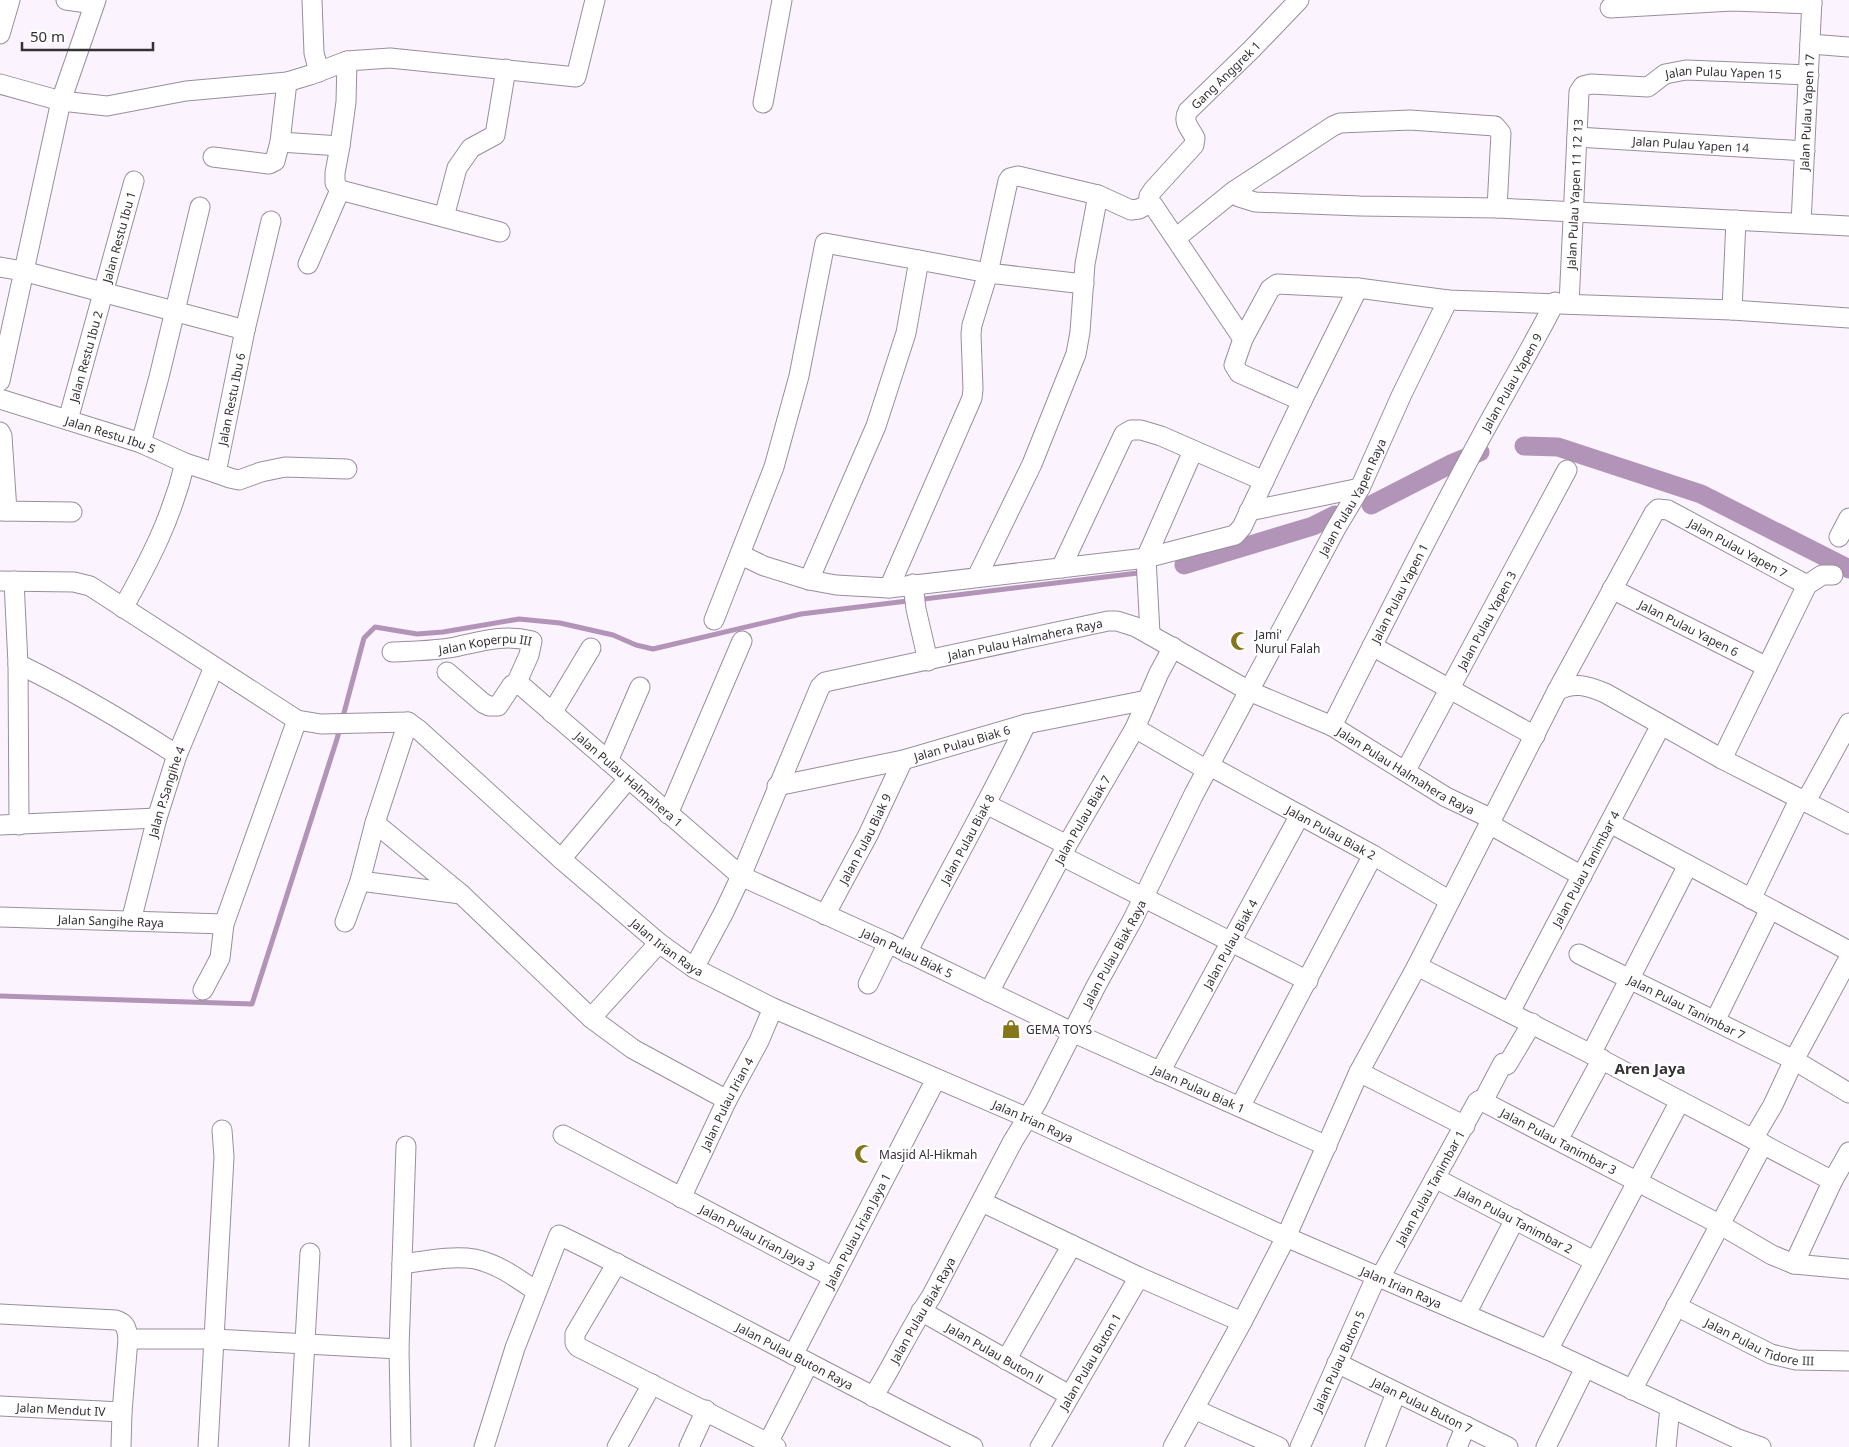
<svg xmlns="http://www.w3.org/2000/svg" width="1849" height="1447" font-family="'Noto Sans',sans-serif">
<rect width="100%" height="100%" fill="#fbf3fd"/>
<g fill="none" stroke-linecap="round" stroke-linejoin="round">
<path stroke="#b294b8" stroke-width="5" d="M0 996 252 1004 337 739 364 638 375 627 417 634 443 632 519 619 560 623 613 635 636 645 653 649 801 614 1138 573"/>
<path stroke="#b294b8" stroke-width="19" d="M1524 446 1558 447 1701 494 1849 569
M1371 505 1453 463 1480 452
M1184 565 1313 526 1335 515"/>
<g stroke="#9a8e9d" stroke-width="21">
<g id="street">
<path d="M66 0 94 4"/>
<path d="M312 0 314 53 319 72"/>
<path d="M1610 8 1732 1 1812 4"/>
<path d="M0 34 10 0"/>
<path d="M1810 44 1849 47"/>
<path d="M347 61 346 102 340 146 335 173V183L340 190 500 232"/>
<path d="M0 84 61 101 107 106 186 91 287 82 310 75 347 61 390 58 576 77 595 0"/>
<path d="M763 103 782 0"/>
<path id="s1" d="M1577 137 1805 151"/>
<path d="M280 142 340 146"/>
<path d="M213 157 269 164 275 161 280 142 287 82"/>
<path d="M1234 191 1239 197 1255 202 1360 206 1497 208 1849 226"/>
<path id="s2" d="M1148 204 1149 196 1153 190 1194 145 1195 138C1190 128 1182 122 1188 111L1252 49 1299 0"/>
<path d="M444 217 457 168 471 148 495 135 506 69"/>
<path id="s3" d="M1801 223 1812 0"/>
<path d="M1176 238 1234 191 1333 126 1340 123 1410 120 1495 126 1501 133 1497 208"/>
<path d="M308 264 340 190"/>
<path d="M0 267 23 271 245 330"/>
<path id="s4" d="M1569 304 1579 92 1583 86 1591 84 1648 87 1665 74 1686 70 1809 75"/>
<path d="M1732 310 1736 220"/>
<path d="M1243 339 1153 205 1148 204 1139 209 1131 210 1098 195 1018 176 1010 178 1008 181 988 273 919 260 906 333 876 426 809 580 836 585 889 588 1146 558 1235 535 1242 527 1302 401 1358 288"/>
<path d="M0 381 61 101 96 0"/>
<path id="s5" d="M0 399 141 443 185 463 216 473 245 330 271 221"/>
<path d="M1302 401 1239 373 1234 365 1243 339 1270 289 1277 284 1358 288 1448 300 1732 310 1849 318"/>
<path id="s6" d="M68 420 134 181"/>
<path d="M0 432 2 436 7 511"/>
<path d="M141 443 159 377 200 207"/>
<path d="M216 473 230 478 239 480 261 472 285 467 347 469"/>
<path d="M0 511 72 512"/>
<path d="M1249 511 1360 488"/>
<path d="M1839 537 1849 518"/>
<path d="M741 555 764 566 809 580"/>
<path d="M1146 558 1193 451"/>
<path d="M1146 558 1150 633"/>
<path d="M1061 568 1124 434 1131 430H1141L1161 436 1264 481"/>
<path d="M977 577 1032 464 1076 354 1080 332 1085 264 1098 195"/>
<path id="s7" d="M0 581 74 582 90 586 297 720 321 724 408 722 419 730 561 859 659 943 694 968 773 1008 1028 1118 1286 1237 1548 1350 1738 1439 1761 1447"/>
<path d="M14 581 18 664 19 825"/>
<path d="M913 584 916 609 928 661"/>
<path d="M889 588 972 398 973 389 971 334 972 325 988 273 1084 284"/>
<path id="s8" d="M1612 589 1767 667"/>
<path d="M123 608C150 560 172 517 185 463"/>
<path d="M714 620 774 467 799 376 825 243 919 260"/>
<path d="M1372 646 1535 736"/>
<path id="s9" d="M392 652C413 651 434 651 455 647 483 641 503 634 532 641L529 655 516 684 512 685 498 706H489L483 703 447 672"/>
<path d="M18 664C74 691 126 722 177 755"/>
<path id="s10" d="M516 684 523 687 741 876 888 943 1072 1032 1327 1146"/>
<path id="s11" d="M1557 691 1654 513 1658 509 1668 510 1807 585"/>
<path d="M552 713 591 648"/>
<path id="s12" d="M1332 726C1381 628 1430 531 1482 435 1506 391 1532 347 1555 302"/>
<path d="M1135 728 1207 770"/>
<path d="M1722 759 1807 585 1822 575H1833"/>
<path d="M608 761 640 687"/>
<path id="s13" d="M1210 766 1373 855 1450 901"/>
<path id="s14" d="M1406 770 1567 470"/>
<path id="s15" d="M777 786 903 760 1026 724 1147 700"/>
<path d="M1806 801 1849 723"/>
<path d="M986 804 1067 845"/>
<path d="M668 814 742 641"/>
<path d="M375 823 461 894 591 1018 633 1049 727 1100"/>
<path d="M1610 823 1849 951"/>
<path d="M1489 824 1582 876"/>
<path d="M0 825 157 818"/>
<path d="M1062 856 1308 981"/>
<path d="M561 859 628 779"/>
<path d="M360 881 461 894"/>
<path d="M1751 899 1800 798"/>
<path id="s16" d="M825 915 868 835 903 760"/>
<path id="s17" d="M0 917 224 924"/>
<path id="s18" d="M131 921 157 818 177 755 214 667"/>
<path d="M345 922 360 881 375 823 408 722"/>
<path id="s19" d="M907 953C946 876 989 802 1026 724"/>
<path id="s20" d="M1579 954 1794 1060 1849 1093"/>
<path d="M1417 966 1591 1054 1825 1177 1833 1180 1849 1152"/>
<path id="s21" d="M694 968 724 912 741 876 820 687 825 682 1108 621H1117L1136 627 1249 691 1332 726 1446 797 1492 819"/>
<path d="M868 984 888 943"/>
<path d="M203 990 220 958 224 924 297 720"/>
<path id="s22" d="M989 992 1067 845 1135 728 1159 673 1173 647"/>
<path id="s23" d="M1510 1012 1661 725"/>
<path d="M591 1018 659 943"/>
<path d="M1715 1021 1770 909"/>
<path d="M1591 1054 1688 865"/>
<path id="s24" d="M1160 1072 1300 815"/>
<path d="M1359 1072 1465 1126"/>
<path d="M1483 1101 1503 1063 1507 1065 1532 1023"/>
<path d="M1240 1107 1373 855"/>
<path id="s25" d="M563 1135 833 1277"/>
<path d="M1753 1139 1773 1105 1794 1060 1849 958"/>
<path d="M1558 1140 1602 1059"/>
<path id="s26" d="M1435 1178 1594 1261"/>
<path id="s27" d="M681 1198 727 1100 759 1041 773 1008"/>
<path d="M982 1202 1139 1277 1242 1322"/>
<path d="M617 1263 575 1334V1343L578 1347 776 1447"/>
<path d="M402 1264C425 1261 452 1255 475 1259 498 1264 517 1278 536 1291"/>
<path d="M1794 1264 1833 1180"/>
<path id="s28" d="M1381 1276 1477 1102 1480 1100 1719 1224 1772 1255 1794 1264 1849 1269"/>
<path id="s29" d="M1676 1306 1771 1354 1796 1360 1849 1361"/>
<path id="s30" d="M921 1311 1069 1395"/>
<path d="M0 1314 116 1320C126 1323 127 1329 128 1339L122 1412 121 1447"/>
<path d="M1466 1314 1515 1219"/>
<path d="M128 1339H215L399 1349"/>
<path d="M1548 1350 1680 1101"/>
<path id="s31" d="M793 1355 936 1079"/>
<path d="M1006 1360 1072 1245"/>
<path id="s32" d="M1337 1363 1508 1447"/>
<path d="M1632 1390 1763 1144"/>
<path id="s33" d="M873 1397C894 1364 909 1329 931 1297L1013 1141 1037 1102 1096 986 1133 919 1194 794 1335 530 1360 488 1402 394 1448 300"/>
<path id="s34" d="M0 1406 122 1412"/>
<path d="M1194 1409 1279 1447"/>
<path d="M768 1443 809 1363"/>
<path d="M208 1447 224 1157 222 1130"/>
<path d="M299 1447 310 1253"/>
<path d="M401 1447 399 1349 406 1146"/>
<path id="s35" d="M484 1447 515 1348 559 1235C699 1303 834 1378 973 1447"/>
<path d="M617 1447 652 1384"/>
<path d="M689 1447 706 1410"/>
<path id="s36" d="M1040 1447 1139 1277"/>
<path d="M1173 1447 1242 1322 1286 1237 1359 1072 1417 966 1557 691C1574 681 1588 686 1605 693L1722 759 1849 824"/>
<path id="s37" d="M1300 1447 1377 1275"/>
<path d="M1375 1447 1396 1393"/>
<path d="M1457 1447 1466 1426"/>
<path d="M1546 1447 1585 1368"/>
<path d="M1666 1447 1670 1407"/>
</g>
</g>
<use href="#street" stroke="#fff" stroke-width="19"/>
</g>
<defs>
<g id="mosque-bare" transform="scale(1.5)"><path d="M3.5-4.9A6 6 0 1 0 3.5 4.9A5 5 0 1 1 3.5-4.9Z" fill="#857619" stroke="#fff" stroke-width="2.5" paint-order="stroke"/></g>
<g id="shop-bare" transform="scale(1.5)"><path d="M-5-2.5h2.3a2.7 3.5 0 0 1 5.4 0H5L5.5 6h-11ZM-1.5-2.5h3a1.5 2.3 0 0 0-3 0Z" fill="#857619" stroke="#fff" stroke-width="2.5" paint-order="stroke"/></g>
</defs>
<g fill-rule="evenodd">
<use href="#mosque-bare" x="1240" y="641"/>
<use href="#shop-bare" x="1011" y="1029"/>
<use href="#mosque-bare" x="864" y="1154"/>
</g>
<g text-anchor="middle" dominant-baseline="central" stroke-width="5" stroke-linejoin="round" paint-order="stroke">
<g font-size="12" fill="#353036" stroke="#fff">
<text stroke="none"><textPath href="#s2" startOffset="165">Gang Anggrek 1</textPath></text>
<text stroke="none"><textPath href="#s4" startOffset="365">Jalan Pulau Yapen 15</textPath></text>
<text stroke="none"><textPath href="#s3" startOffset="111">Jalan Pulau Yapen 17</textPath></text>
<text stroke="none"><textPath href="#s1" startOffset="114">Jalan Pulau Yapen 14</textPath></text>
<text stroke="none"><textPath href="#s4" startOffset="110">Jalan Pulau Yapen 11 12 13</textPath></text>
<text stroke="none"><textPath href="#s6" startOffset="190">Jalan Restu Ibu 1</textPath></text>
<text stroke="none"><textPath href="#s6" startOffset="66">Jalan Restu Ibu 2</textPath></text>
<text stroke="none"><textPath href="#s12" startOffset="388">Jalan Pulau Yapen 9</textPath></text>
<text stroke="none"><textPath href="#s5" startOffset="304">Jalan Restu Ibu 6</textPath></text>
<text stroke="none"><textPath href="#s5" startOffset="116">Jalan Restu Ibu 5</textPath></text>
<text stroke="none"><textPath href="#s33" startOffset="1020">Jalan Pulau Yapen Raya</textPath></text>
<text stroke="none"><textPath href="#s11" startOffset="298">Jalan Pulau Yapen 7</textPath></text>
<text stroke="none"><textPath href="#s12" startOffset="149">Jalan Pulau Yapen 1</textPath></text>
<text stroke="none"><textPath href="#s14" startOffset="170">Jalan Pulau Yapen 3</textPath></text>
<text stroke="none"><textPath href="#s8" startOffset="86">Jalan Pulau Yapen 6</textPath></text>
<text stroke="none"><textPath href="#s21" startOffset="520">Jalan Pulau Halmahera Raya</textPath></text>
<text stroke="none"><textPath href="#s9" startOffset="94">Jalan Koperpu III</textPath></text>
<text stroke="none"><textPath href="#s15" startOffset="190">Jalan Pulau Biak 6</textPath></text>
<text stroke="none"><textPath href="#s21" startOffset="940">Jalan Pulau Halmahera Raya</textPath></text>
<text stroke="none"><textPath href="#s10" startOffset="148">Jalan Pulau Halmahera 1</textPath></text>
<text stroke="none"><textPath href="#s18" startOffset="134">Jalan P.Sangihe 4</textPath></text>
<text stroke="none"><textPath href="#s22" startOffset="196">Jalan Pulau Biak 7</textPath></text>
<text stroke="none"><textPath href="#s13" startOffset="138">Jalan Pulau Biak 2</textPath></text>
<text stroke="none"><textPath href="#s16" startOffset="86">Jalan Pulau Biak 9</textPath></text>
<text stroke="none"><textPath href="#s19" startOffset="129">Jalan Pulau Biak 8</textPath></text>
<text stroke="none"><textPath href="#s23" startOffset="162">Jalan Pulau Tanimbar 4</textPath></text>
<text stroke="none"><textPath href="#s17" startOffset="111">Jalan Sangihe Raya</textPath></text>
<text stroke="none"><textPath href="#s24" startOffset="146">Jalan Pulau Biak 4</textPath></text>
<text stroke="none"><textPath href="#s7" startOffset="792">Jalan Irian Raya</textPath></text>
<text stroke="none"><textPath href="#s10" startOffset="479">Jalan Pulau Biak 5</textPath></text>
<text stroke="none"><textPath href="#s33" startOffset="505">Jalan Pulau Biak Raya</textPath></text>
<text stroke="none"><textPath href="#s20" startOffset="120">Jalan Pulau Tanimbar 7</textPath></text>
<text stroke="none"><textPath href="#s10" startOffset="801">Jalan Pulau Biak 1</textPath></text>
<text stroke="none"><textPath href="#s27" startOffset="105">Jalan Pulau Irian 4</textPath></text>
<text stroke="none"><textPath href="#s7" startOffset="1198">Jalan Irian Raya</textPath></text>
<text stroke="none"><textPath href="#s28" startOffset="291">Jalan Pulau Tanimbar 3</textPath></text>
<text stroke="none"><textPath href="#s28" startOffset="101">Jalan Pulau Tanimbar 1</textPath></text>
<text stroke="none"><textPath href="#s26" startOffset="90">Jalan Pulau Tanimbar 2</textPath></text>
<text stroke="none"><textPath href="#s31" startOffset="140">Jalan Pulau Irian Jaya 1</textPath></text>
<text stroke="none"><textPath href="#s25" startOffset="220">Jalan Pulau Irian Jaya 3</textPath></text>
<text stroke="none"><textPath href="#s7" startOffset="1602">Jalan Irian Raya</textPath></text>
<text stroke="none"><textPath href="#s33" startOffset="100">Jalan Pulau Biak Raya</textPath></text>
<text stroke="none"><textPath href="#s29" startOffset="92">Jalan Pulau Tidore III</textPath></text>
<text stroke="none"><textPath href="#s30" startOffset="85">Jalan Pulau Buton ll</textPath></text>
<text stroke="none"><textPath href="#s35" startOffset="490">Jalan Pulau Buton Raya</textPath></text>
<text stroke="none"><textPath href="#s37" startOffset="94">Jalan Pulau Buton 5</textPath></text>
<text stroke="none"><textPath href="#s36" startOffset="99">Jalan Pulau Buton 1</textPath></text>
<text stroke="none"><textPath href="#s32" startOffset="95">Jalan Pulau Buton 7</textPath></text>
<text stroke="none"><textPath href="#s34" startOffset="61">Jalan Mendut IV</textPath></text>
</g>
<g font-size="12" fill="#353036" stroke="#fff" text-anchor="start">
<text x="1255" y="634">Jami'<tspan x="1255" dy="14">Nurul Falah</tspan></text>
<text x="1026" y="1029">GEMA TOYS</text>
<text x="879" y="1154">Masjid Al-Hikmah</text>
</g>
<g font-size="15" font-weight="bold" fill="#353036" stroke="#fff">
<text x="1650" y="1068">Aren Jaya</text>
</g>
</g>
<path d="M22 42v8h131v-8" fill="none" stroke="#353036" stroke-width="2.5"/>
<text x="30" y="42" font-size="15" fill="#353036" stroke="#ffffff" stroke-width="4" paint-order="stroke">50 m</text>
</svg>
